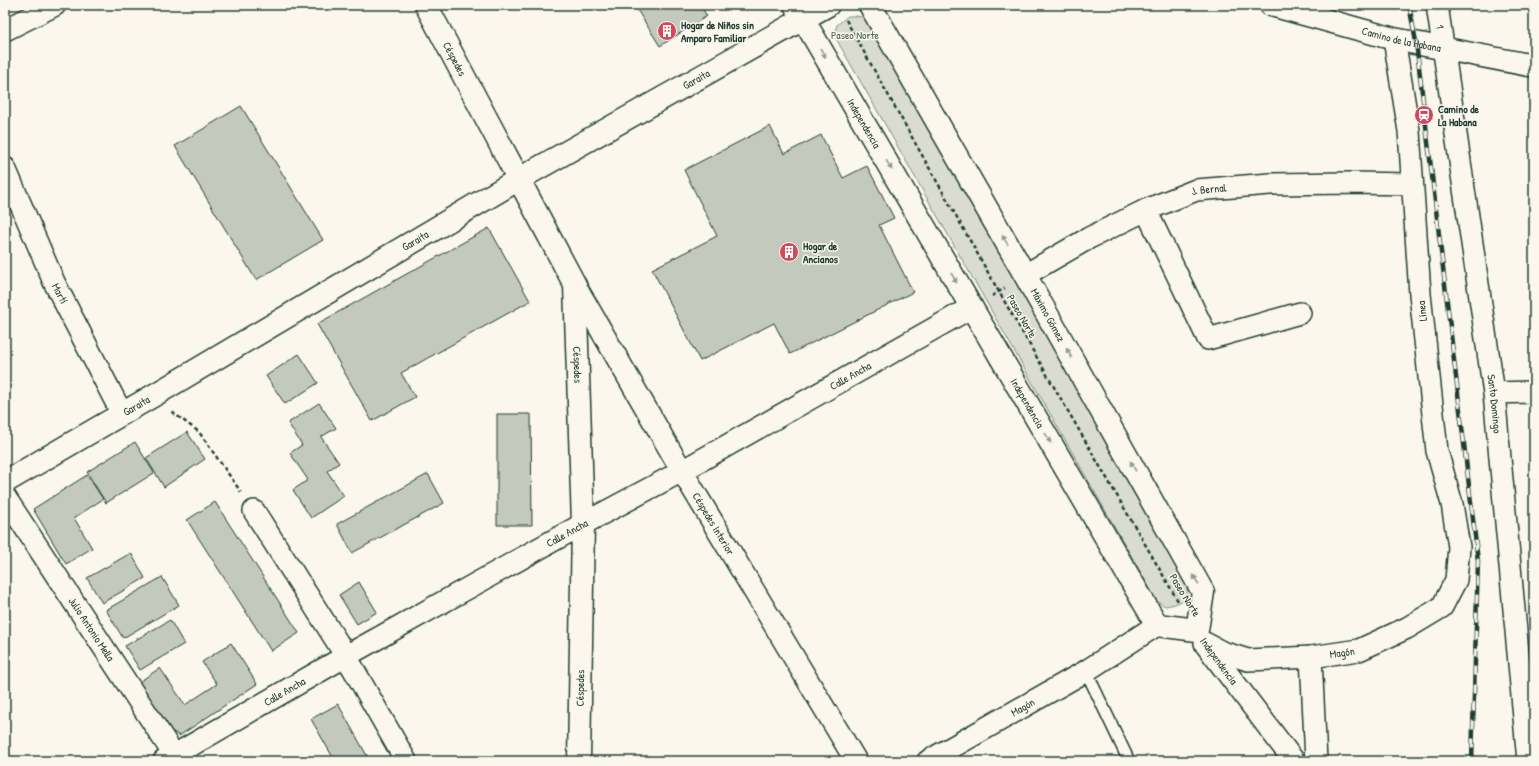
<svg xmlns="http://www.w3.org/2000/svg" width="1539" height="766" font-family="'Patrick Hand',sans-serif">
<rect width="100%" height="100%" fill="#fbf7ec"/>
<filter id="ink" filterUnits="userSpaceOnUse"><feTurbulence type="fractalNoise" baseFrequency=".025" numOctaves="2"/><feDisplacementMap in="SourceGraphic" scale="8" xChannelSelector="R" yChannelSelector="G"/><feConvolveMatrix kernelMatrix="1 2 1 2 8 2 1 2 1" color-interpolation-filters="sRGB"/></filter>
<g filter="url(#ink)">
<path fill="#dbdcd1" stroke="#7d8c82" d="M848 16H856L866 18 1187 586C1189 601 1178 604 1165 606L1157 601 834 35 837 25Z"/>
<path fill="#c4c9be" stroke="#1f3d34" d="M634 5H700L707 16 660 46Z
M241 106 323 240 256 280 175 146Z
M770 126 784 154 821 135 843 178 867 166 894 218 879 225 913 292 790 354 774 323 700 361 652 269 717 236 684 170Z
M489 228 530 301 401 373 415 397 372 421 317 324Z
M299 354 318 383 285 404 266 376Z
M319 403 336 428 321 437 339 463 327 471 344 496 311 518 293 490 308 480 290 453 302 445 288 423Z
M497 414H531L532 525H497Z
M187 432 205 459 164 487 146 458Z
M135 442 154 473 106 503 87 472Z
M428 474 444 503 352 553 337 524Z
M87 475 103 499 74 518 92 548 66 564 33 509Z
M215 502 299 633 271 651 187 520Z
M131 553 145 578 102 603 87 578Z
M162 577 179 605 123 638 106 610Z
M359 582 377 612 357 624 339 595Z
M170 620 184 644 140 670 125 646Z
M231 643 257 684 179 736 165 726 136 684 160 668 185 705 217 684 202 662Z
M338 704 370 761H335L311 719Z"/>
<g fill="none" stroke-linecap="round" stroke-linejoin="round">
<g stroke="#1f3d34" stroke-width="14">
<path id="lane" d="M1086 671 1129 761"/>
</g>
<g stroke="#1f3d34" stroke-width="24">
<g id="street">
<path id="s1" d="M1437 5 1494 393 1528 761"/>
<path d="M5 30 55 5"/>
<path id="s2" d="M5 168 54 282 122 414"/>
<path d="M1146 210 1208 339 1300 313"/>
<path id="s3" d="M1025 275 1089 238 1146 210 1196 190 1270 184 1350 183 1412 184"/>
<path id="s4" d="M575 285 682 471 856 761"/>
<path d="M1494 393 1534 392"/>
<path id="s5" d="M5 497 178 761"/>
<path d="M254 511 346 656 406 761"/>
<path id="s6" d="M1205 643 1222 652 1248 660 1311 657 1359 650 1407 628 1442 607 1456 580 1459 547 1452 504 1437 451 1420 294 1409 131 1394 39"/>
<path d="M1206 645 1294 761"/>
<path d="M1311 657 1316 761"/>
<path id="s7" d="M164 761 346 656 583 524 682 471 972 307"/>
<path id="s8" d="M928 761 1086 671 1157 625"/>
</g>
</g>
<g stroke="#1f3d34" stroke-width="25">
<g id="secondary">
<path id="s9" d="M426 5 575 285 583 524 579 761"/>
<path id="s10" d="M795 5 1157 625 1197 630 1203 592 1025 275 870 5"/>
<path id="s11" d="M1271 5 1394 39 1534 66"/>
<path id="s12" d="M5 482 151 397 519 179 828 5"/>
</g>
</g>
<path stroke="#1f3d34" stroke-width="2.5" stroke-dasharray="4 3" stroke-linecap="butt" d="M846 20 999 292 1178 601
M992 296 1005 288
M172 412 199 432 241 492"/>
<use href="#lane" stroke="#fbf7ec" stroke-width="11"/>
<use href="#street" stroke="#fbf7ec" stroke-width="21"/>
<use href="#secondary" stroke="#fbf7ec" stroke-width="22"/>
<g stroke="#1f3d34" stroke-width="4.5">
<path id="rail" d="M1409 5 1416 42 1478 561 1472 761"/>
</g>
<use href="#rail" stroke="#fbf7ec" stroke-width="3" stroke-dasharray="9" stroke-linecap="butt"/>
</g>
<defs><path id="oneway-solid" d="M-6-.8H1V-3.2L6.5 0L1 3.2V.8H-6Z"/></defs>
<g fill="#8d9a90">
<use href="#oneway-solid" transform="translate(823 53) rotate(60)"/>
<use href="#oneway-solid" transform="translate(889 165) rotate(60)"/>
<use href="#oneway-solid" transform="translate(1005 240) rotate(-120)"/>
<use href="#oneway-solid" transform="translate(954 278) rotate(60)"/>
<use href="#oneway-solid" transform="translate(1069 353) rotate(-119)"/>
<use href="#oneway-solid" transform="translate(1048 438) rotate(60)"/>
<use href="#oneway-solid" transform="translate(1133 466) rotate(-119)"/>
<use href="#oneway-solid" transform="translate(1196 580) rotate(-119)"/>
</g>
</g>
<defs>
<g id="building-disc" transform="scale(1)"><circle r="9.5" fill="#d1495b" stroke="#fbf7ec"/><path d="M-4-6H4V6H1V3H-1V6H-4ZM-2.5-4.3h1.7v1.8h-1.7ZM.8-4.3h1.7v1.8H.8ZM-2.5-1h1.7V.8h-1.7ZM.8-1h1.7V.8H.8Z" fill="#fff"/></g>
<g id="station-disc" transform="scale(1)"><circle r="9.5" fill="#d1495b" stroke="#fbf7ec"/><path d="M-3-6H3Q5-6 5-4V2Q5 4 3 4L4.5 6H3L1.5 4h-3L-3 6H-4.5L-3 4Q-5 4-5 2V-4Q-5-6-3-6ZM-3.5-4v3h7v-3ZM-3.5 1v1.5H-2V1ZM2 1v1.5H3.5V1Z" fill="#fff"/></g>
</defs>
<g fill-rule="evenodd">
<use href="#building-disc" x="667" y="31"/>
<use href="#station-disc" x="1424" y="115"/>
<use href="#building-disc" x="789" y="252"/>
</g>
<g text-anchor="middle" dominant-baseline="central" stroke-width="3" stroke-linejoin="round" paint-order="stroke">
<g font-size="11" font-weight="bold" fill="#1f3d34" stroke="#fbf7ec" text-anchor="start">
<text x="681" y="25">Hogar de Niños sin<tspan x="681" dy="13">Amparo Familiar</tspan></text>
<text x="1438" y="109">Camino de<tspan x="1438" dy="13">La Habana</tspan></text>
<text x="803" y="246">Hogar de<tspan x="803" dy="13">Ancianos</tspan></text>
</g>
<g font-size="11" fill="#1f3d34" stroke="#fbf7ec">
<text stroke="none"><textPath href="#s1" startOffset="22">1</textPath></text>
<text stroke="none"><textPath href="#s11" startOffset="135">Camino de la Habana</textPath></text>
<text stroke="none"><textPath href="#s9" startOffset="61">Céspedes</textPath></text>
<text stroke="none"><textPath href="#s12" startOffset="800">Garaita</textPath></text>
<text stroke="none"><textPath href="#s10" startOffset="137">Independencia</textPath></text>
<text stroke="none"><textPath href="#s3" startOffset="204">J. Bernal</textPath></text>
<text stroke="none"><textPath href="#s12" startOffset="476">Garaita</textPath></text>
<text stroke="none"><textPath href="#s2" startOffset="137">Martí</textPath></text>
<text transform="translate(1422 311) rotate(-96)">Línea</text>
<text transform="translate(1048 315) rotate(61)">Máximo Gómez</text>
<text transform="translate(1022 316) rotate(60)">Paseo Norte</text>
<text stroke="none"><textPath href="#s9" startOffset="397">Céspedes</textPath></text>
<text stroke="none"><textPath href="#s7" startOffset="787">Calle Ancha</textPath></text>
<text stroke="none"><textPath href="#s10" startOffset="461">Independencia</textPath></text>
<text stroke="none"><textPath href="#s1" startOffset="403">Santo Domingo</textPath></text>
<text stroke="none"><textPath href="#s12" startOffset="152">Garaita</textPath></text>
<text stroke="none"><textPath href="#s4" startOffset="276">Céspedes Interior</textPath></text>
<text stroke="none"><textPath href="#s7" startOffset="463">Calle Ancha</textPath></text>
<text transform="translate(1185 595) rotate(58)">Paseo Norte</text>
<text stroke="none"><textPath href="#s5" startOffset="158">Julio Antonio Mella</textPath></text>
<text stroke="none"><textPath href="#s6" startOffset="141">Magón</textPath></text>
<text transform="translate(1219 661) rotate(54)">Independencia</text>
<text transform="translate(580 688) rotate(-89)">Céspedes</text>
<text stroke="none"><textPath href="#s7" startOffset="139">Calle Ancha</textPath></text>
<text stroke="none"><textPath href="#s8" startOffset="109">Magón</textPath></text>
</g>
<g font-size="11" fill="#455d53" stroke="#fbf7ec">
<text x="855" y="35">Paseo Norte</text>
</g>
</g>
<rect width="1539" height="766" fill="none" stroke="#fbf7ec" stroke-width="20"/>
<rect x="10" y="10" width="1519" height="746" fill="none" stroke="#1f3d34" stroke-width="1.5" filter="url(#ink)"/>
</svg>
